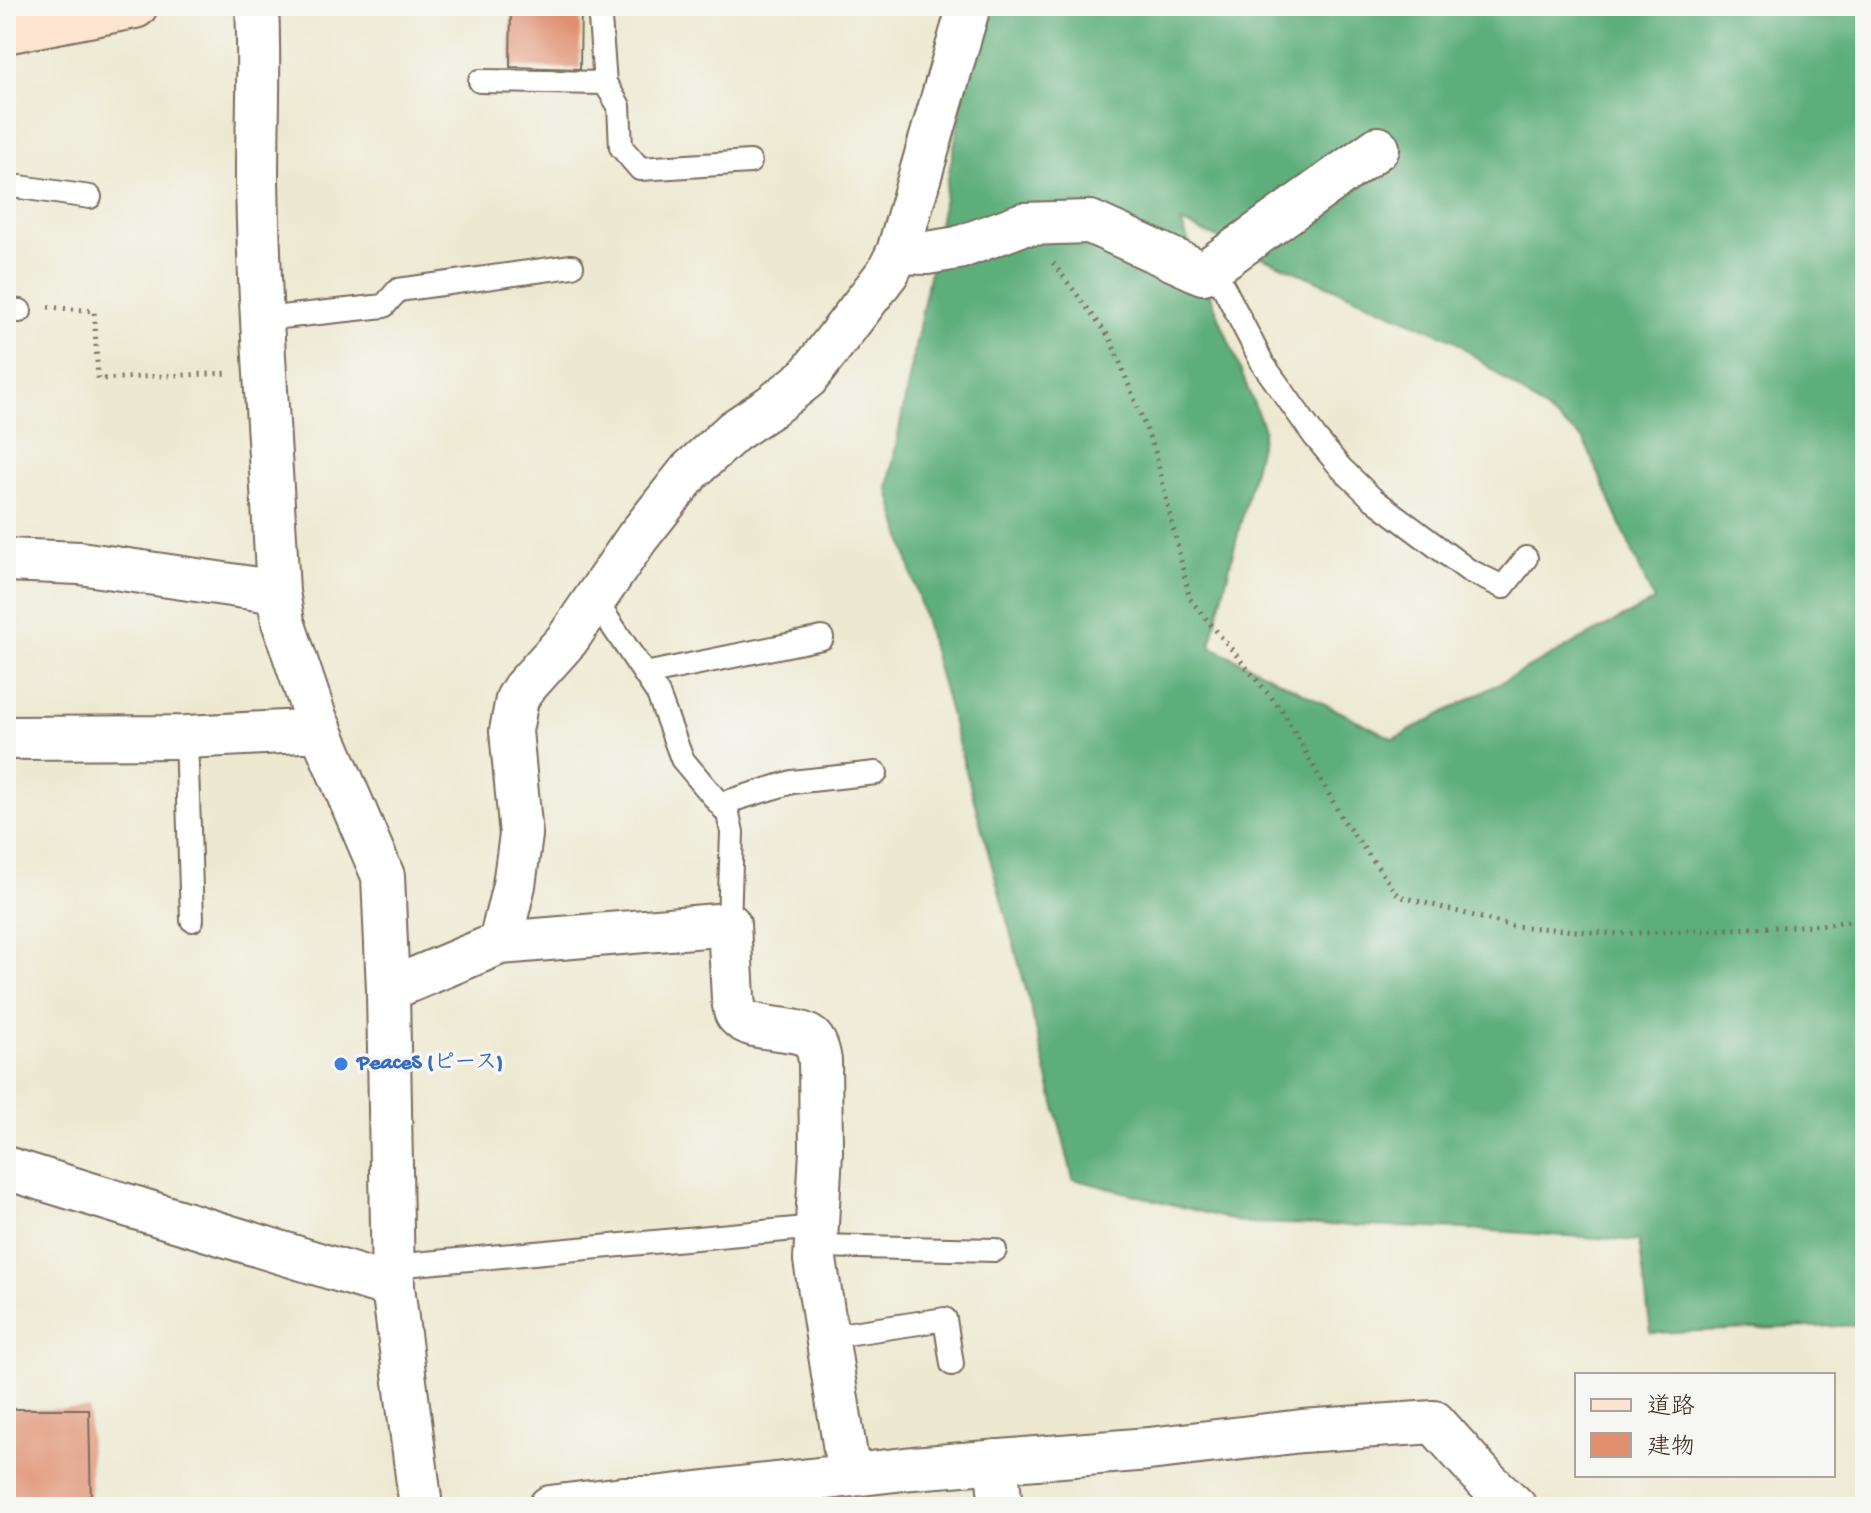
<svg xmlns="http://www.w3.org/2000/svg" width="1871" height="1513" font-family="'Gochi Hand','Klee One',sans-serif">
<rect width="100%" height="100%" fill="#f6f6f2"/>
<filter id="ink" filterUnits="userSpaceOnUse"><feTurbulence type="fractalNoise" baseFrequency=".0125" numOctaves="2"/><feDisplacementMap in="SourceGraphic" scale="16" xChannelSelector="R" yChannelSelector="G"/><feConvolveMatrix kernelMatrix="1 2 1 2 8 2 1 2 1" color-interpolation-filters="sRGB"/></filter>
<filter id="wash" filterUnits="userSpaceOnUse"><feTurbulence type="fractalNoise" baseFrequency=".006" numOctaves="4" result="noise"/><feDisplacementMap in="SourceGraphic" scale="32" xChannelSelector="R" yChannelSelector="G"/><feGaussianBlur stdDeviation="1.8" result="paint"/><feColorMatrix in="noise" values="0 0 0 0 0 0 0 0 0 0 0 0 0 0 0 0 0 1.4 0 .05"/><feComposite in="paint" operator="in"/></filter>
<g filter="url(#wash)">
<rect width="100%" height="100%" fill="#ede9d1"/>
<path fill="#5dae7a" stroke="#4c6c4c" stroke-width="2" fill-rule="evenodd" d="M978 6H1865V1325L1651 1333 1639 1241 1464 1229 1244 1223 1073 1179 1027 993 888 487 961 111ZM1181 222 1452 339 1584 440 1654 601 1394 739 1210 646 1264 429Z"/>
<g id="blocks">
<path fill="#e08f70" d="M511 6H581L580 69 510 67Z
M6 1409H89L91 1507H6Z"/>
</g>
</g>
<g filter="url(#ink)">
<use href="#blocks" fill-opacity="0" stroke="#796d5d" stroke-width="2"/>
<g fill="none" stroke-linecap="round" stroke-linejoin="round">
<g stroke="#796d5d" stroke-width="26">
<path id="lane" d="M599 6 605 83 619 106 621 147 640 169 750 162
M480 81 605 83
M6 185 90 197
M1203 273 1223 286 1263 364 1315 437 1341 468 1373 499 1468 570 1503 587 1526 558
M6 310 20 311
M263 319 384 306 398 290 572 266
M595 600 658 694 682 759 728 814 732 832 729 924
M645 674 822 638
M186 737 192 920
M720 804 792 782 876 773
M816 1246 995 1250
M393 1266 817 1227
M826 1337 945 1319 952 1364"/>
</g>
<g stroke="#796d5d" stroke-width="46">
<path id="street" d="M257 6C260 63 257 120 257 177 259 315 271 454 278 592L283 622 315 717 383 876 388 990 393 1287 421 1507
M898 252 927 253 958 248 1023 224 1090 222 1203 273 1378 148
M6 560 80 563 278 592
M6 738 186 737 321 730
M500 943 729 924 733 998C734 1004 734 1012 738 1016 753 1033 795 1025 811 1038 817 1043 819 1054 820 1061L821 1151 815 1260 849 1475
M388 990 500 943 514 885 521 835 511 731 517 699 523 689 567 640 637 538 690 471 734 431 770 407 807 378 888 272 898 252 969 6
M6 1168 393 1287
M996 1461 1001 1507
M550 1507 623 1498H654L913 1468 1149 1449 1302 1431 1434 1422 1487 1481 1515 1507"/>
</g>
<g stroke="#796d5d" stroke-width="48">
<path id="secondary" d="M6 31 135 6"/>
</g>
<path stroke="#796d5d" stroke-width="5" stroke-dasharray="2 6" stroke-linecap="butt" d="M1053 263 1110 338 1155 451 1190 599 1284 713 1343 820 1399 896 1512 926 1617 934 1821 925 1865 919
M48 307 94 311 98 379 229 373"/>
<use href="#lane" stroke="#fff" stroke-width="22"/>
<use href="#street" stroke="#fff" stroke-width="42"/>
<use href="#secondary" stroke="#fde4d1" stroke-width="44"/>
</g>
</g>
<circle fill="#3f7fe0" stroke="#f6f6f2" stroke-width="3" cx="341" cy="1064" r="8"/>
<g text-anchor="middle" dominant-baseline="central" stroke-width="7" stroke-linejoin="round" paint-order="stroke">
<g font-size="22" font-weight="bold" fill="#366cbe" stroke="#f6f6f2" text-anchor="start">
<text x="357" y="1064">PeaceS (ピース)</text>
</g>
</g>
<rect width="1871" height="1513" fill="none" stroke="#f6f6f2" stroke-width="32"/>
<rect x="1575" y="1373" width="260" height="104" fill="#f6f6f2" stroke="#aba49d" stroke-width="2"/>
<rect x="1591" y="1399" width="40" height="12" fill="#fde4d1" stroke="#aba49d" stroke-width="2"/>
<text x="1647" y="1413" font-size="24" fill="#3b2a1e">道路</text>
<rect x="1591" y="1433" width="40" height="24" fill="#e08f70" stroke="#aba49d" stroke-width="2"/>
<text x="1647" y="1453" font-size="24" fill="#3b2a1e">建物</text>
</svg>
